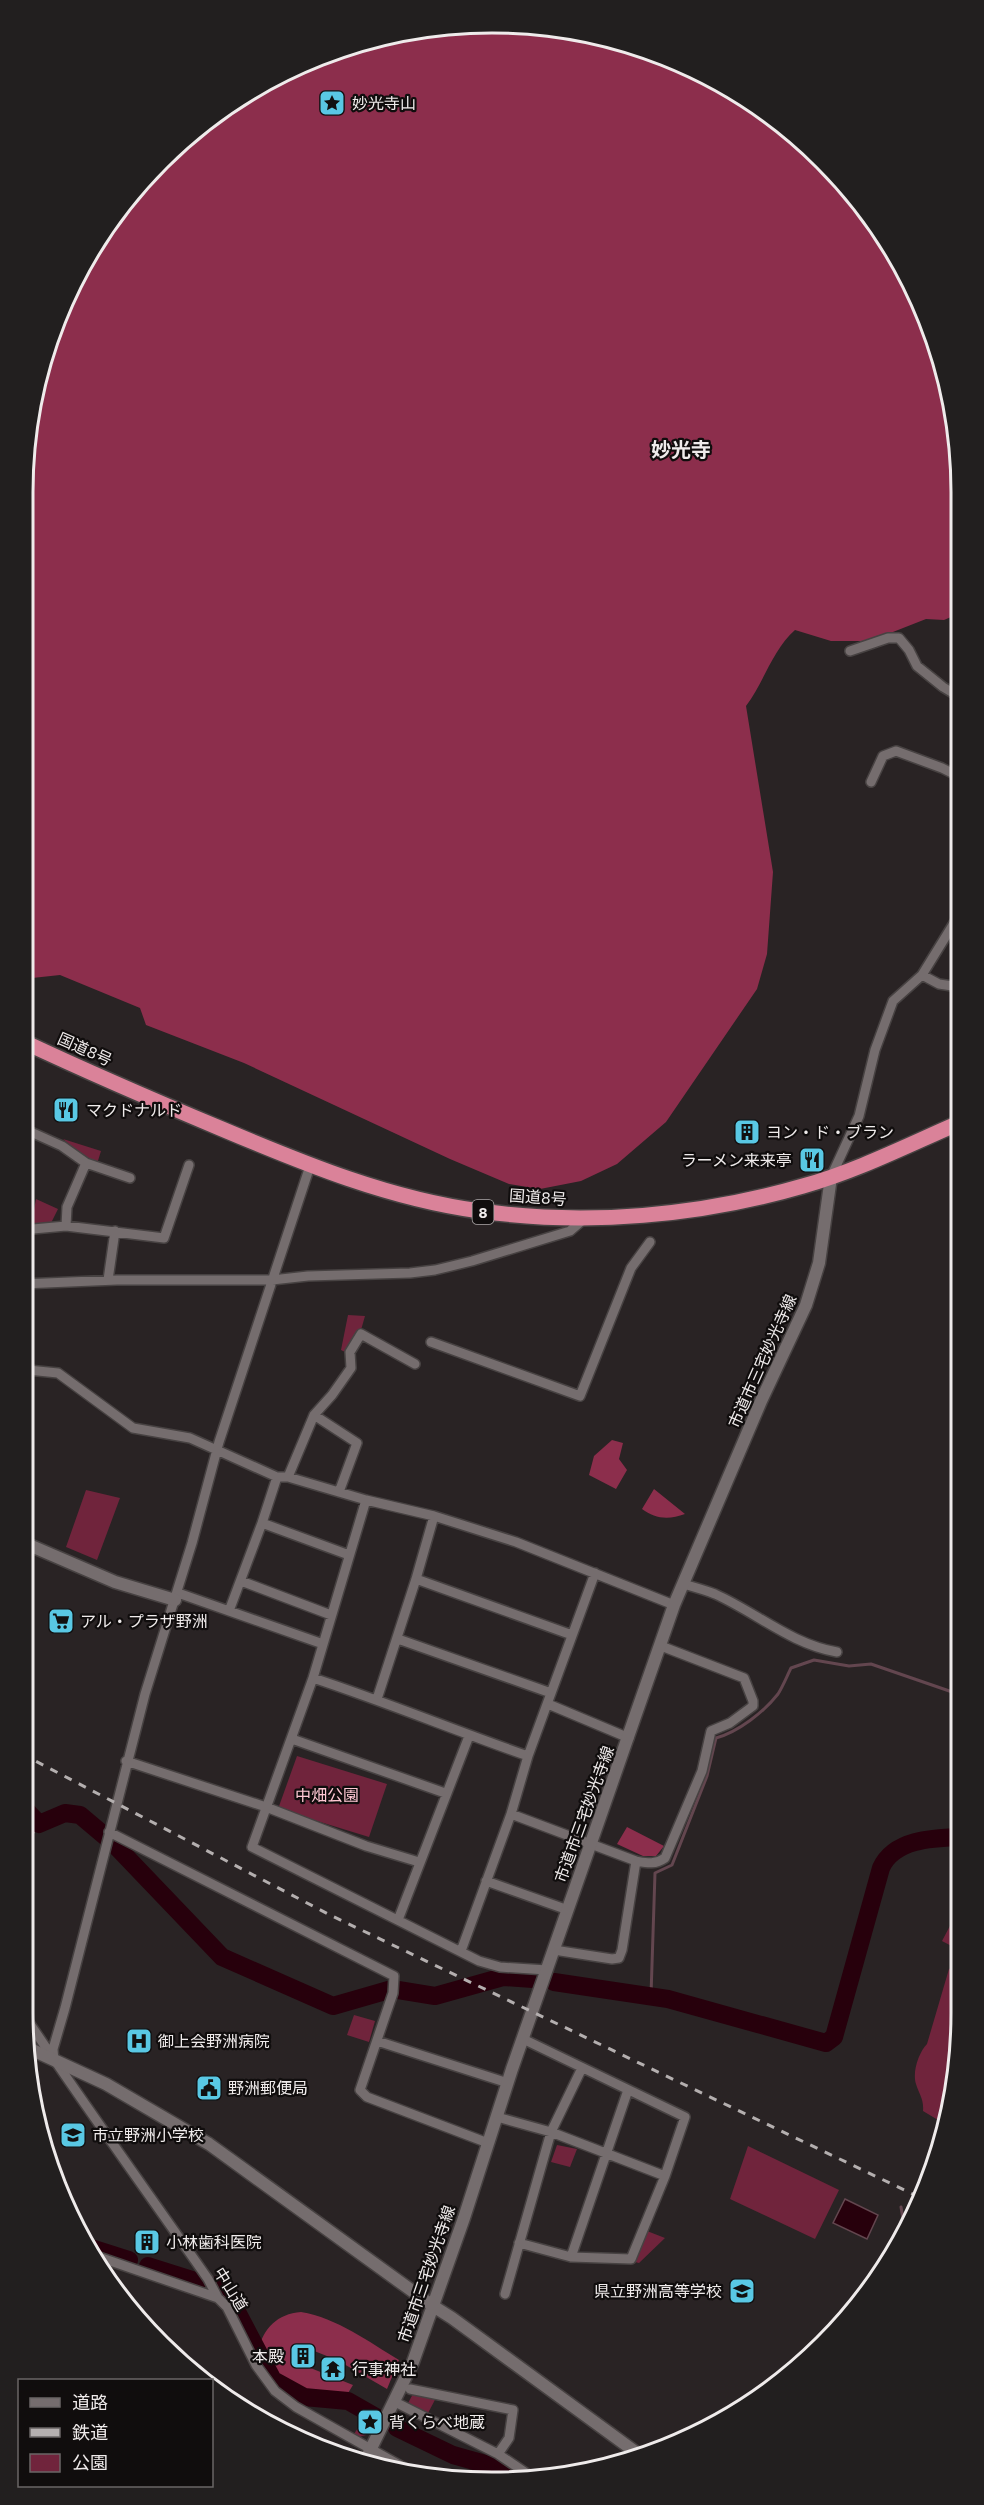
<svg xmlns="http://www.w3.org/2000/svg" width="984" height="2505" font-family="'IBM Plex Sans','Noto Sans JP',sans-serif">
<rect width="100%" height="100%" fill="#292324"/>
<path fill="#70243c" d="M63 1139 101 1151 97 1164 90 1162Z
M36 1199 58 1209 51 1223 31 1225Z
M348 1315 365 1316 361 1330 347 1353 341 1350Z
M86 1490 120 1498 97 1560 66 1547Z
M297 1756 387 1784 369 1837 278 1809Z
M961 1905V1951L942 1941Z
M961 1963V2013L943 2123 923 2111C924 2099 919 2094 916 2084 912 2072 919 2052 927 2044L949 1969Z
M354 2015 375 2021 369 2042 347 2035Z
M557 2145 577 2149 570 2167 551 2162Z
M748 2146 839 2190 815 2239 730 2199Z
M647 2231 665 2238 639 2263 635 2262Z
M414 2392 437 2396 427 2415 407 2405Z
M365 2417 374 2420 366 2435 359 2437 354 2434Z"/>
<path fill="#8c2e4c" d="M461 24 553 26 643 47 753 102 845 183 926 312 957 430 958 614 944 620 926 619 870 641H831L795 630C773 649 764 682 746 706L773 872 767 954 757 989 666 1122 617 1164 581 1181 540 1189 509 1184 450 1159 244 1063 146 1025 140 1008 60 975 23 979V492L47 341 85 258 139 183 206 120 284 71 370 39Z
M612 1440 623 1443 619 1459 627 1470 616 1489 589 1475 594 1456Z
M654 1489 685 1514C669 1520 655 1519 642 1509Z
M627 1827 664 1846 656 1856H643L617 1844Z
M301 2312C337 2318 369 2342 399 2360L387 2389 337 2360 299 2345 293 2361 353 2385 345 2398C298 2399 281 2391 258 2350 264 2328 277 2314 301 2312Z"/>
<path fill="#27000c" stroke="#63464f" stroke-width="1.5" d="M845 2199 878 2215 867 2239 833 2223Z"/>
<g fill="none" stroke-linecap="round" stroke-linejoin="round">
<path stroke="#63464f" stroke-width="3" d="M22 1849 39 1824
M651 1995 655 1873 672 1865 707 1776 716 1738C738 1732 764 1712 778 1694 783 1686 787 1676 791 1668L814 1660 849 1666 871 1664 961 1695
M901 2207 904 2225"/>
<path stroke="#27000c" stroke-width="18" d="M22 1806 39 1824 65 1813 80 1815 112 1842 222 1957 333 2006 392 1989 435 1996 503 1977 533 1979
M554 1982 668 1999 826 2043 834 2037 881 1868C894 1839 933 1838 961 1837
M85 2246 129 2260
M148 2266 205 2284
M217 2285 221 2287 234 2306 273 2380 304 2397 348 2401 376 2417
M397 2428 453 2455 485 2464 513 2476"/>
<g stroke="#474242" stroke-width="12">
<path id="minor" d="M850 651 888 638H899L909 650 917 666 943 687 958 696
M871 782 883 756 896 751 942 768 958 776
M922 975 939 984 959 987
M22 1128 62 1146 86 1163 130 1178
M831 1177 859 1116 875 1050 893 1001 922 975 959 915
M66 1226 67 1207 86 1163
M22 1230 66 1226 164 1238 189 1165
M108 1280 115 1231
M22 1284 117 1280H272L308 1276 410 1273 435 1270 472 1261 570 1231 585 1218
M431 1342 580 1396 631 1268 650 1242
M22 1381 28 1370 58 1373 133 1428 190 1438 277 1477H288L366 1500 434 1516 516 1542 674 1605
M314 1415 357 1443 339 1492
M288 1477 314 1415 332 1395 351 1368 350 1352 361 1334 415 1364
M366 1500 313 1678 252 1847 479 1961 500 1967 547 1970
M262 1523 349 1555
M416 1579 572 1635
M241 1581 331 1615
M683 1584C694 1587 705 1590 715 1594 757 1613 791 1644 837 1652
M178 1593 323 1644
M229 1611 262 1523 277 1477
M398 1639 551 1693
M313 1678C386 1702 456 1731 528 1756
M377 1699 416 1579 434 1516
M548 1704 629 1738
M292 1739 445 1793
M126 1761 266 1807 366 1846 419 1862
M511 1814 636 1861C647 1863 655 1865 665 1858L702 1771 711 1731 730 1723 753 1706V1701L744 1678 661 1646
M109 1832 394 1976 393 1993 360 2090 367 2097 488 2143
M486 1881 568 1910
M398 1920 469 1736
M554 1950 612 1959 619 1958 622 1950 636 1861
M461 1951 511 1814 528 1756 595 1573
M22 2012C82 2102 146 2190 208 2279L218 2298 227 2307 256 2365 275 2391 296 2407 417 2475
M377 2041 508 2083
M54 2061 53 2049 65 2008 145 1694 192 1543 219 1442 310 1166
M497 2117 551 2132 665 2176
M519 2243 571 2257 631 2259 665 2176 685 2117 523 2039
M90 2254 218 2298
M571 2257 628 2090
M505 2294 551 2132 582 2068
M410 2389 513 2410 509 2438 498 2454
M395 2402 498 2454 529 2475"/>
</g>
<g stroke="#474242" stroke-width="15">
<path id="tertiary" d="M22 1542 115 1582 175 1600
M28 2048 106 2084 209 2144 433 2306 452 2318 641 2456
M364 2463 413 2362 464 2218 512 2069 674 1605 761 1401 806 1305 819 1263 831 1177"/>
</g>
<g stroke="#474242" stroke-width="18">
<path id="trunk" d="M22 1041C88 1072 155 1101 222 1129 305 1164 390 1199 480 1211 587 1226 700 1216 803 1186 857 1171 908 1145 959 1123"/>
</g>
<use href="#minor" stroke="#756d6e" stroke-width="9"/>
<use href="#tertiary" stroke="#756d6e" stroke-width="12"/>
<use href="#trunk" stroke="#da8299" stroke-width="15"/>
<path stroke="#b4afaf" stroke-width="3" stroke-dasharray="8 8" stroke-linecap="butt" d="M22 1754 330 1915 919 2197"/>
</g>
<defs>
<g id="sight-square" transform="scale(1.35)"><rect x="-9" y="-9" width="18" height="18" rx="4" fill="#59c8e4" stroke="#100d0d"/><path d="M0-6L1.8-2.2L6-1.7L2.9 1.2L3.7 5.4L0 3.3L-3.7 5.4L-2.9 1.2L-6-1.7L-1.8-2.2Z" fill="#111"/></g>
<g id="restaurant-square" transform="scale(1.35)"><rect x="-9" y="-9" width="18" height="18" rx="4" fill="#59c8e4" stroke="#100d0d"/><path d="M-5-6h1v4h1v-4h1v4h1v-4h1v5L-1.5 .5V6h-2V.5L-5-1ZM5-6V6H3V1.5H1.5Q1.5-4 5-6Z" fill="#111"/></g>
<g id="building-square" transform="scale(1.35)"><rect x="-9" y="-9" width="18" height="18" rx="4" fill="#59c8e4" stroke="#100d0d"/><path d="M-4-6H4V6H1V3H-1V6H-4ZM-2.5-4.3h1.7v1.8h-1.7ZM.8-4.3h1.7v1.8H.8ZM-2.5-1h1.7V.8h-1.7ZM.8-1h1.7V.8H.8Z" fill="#111"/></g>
<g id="supermarket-square" transform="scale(1.35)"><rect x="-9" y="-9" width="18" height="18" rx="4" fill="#59c8e4" stroke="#100d0d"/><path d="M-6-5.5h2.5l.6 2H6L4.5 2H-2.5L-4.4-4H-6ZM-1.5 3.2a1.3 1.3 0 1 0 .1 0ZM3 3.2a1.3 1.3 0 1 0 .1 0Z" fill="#111"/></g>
<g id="hospital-square" transform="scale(1.35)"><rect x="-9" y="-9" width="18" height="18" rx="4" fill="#59c8e4" stroke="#100d0d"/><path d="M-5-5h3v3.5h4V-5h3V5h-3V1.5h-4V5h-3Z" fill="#111"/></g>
<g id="civic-square" transform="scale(1.35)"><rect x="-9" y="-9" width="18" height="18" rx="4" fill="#59c8e4" stroke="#100d0d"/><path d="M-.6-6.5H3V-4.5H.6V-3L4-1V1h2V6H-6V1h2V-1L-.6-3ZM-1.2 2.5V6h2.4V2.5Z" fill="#111"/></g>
<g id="school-square" transform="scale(1.35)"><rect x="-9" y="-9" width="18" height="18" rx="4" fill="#59c8e4" stroke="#100d0d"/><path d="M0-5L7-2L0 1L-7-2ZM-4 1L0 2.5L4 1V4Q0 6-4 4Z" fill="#111"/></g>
<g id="temple-square" transform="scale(1.35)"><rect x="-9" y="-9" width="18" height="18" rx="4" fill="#59c8e4" stroke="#100d0d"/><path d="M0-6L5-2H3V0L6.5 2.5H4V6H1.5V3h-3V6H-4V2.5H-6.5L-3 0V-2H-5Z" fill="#111"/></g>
</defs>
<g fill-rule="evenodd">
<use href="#sight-square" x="332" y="103"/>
<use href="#restaurant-square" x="66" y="1110"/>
<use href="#building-square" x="747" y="1132"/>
<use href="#restaurant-square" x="812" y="1160"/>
<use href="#supermarket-square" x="61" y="1621"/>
<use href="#hospital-square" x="139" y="2041"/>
<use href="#civic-square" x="209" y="2088"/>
<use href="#school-square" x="73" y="2135"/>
<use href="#building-square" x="147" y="2242"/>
<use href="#school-square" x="742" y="2291"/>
<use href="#building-square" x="303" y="2356"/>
<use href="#temple-square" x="333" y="2369"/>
<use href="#sight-square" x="370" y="2422"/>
</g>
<g text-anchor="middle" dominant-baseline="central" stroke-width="4.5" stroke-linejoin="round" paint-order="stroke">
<rect fill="#100d0d" stroke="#aca8a8" stroke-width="1.5" x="472.5" y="1200" width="21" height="24" rx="4.5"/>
<g font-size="15" font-weight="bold" fill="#efebeb">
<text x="483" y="1212">8</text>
</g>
<g font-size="16" fill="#efebeb" stroke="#100d0d" text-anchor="start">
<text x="352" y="103">妙光寺山</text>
<text x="86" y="1110">マクドナルド</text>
<text x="766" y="1132">ヨン・ド・ブラン</text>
<text x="792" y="1160" text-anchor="end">ラーメン来来亭</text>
<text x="80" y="1621">アル・プラザ野洲</text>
<text x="158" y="2041">御上会野洲病院</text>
<text x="228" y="2088">野洲郵便局</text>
<text x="92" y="2135">市立野洲小学校</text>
<text x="166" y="2242">小林歯科医院</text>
<text x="722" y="2291" text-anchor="end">県立野洲高等学校</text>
<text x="284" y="2356" text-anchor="end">本殿</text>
<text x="352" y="2369">行事神社</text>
<text x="389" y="2422">背くらべ地蔵</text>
</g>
<g font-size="16" fill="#efebeb" stroke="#100d0d">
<text transform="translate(85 1049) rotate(24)">国道8号</text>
<text transform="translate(538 1197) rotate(4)">国道8号</text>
<text transform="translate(762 1361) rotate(-66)">市道市三宅妙光寺線</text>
<text transform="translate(584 1814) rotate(-70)">市道市三宅妙光寺線</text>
<text transform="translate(426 2274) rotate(-71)">市道市三宅妙光寺線</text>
<text transform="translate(231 2289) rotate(58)">中山道</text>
</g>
<g font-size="16" fill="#ffc8d4" stroke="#100d0d">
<text x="327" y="1795">中畑公園</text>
</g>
<g font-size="20" font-weight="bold" fill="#efebeb" stroke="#100d0d">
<text x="681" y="449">妙光寺</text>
</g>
</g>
<path d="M0 0H984V2505H0ZM492 33H492A459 459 0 0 1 951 492V2013A459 459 0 0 1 492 2472H492A459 459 0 0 1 33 2013V492A459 459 0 0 1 492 33Z" fill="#221f1f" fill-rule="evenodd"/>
<path fill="none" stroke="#efebeb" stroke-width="3" d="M492 33H492A459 459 0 0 1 951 492V2013A459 459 0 0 1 492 2472H492A459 459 0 0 1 33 2013V492A459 459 0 0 1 492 33Z"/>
<rect x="18" y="2379" width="195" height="108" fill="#100d0d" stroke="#696666" stroke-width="1.5"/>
<rect x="30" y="2398" width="30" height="9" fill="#756d6e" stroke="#696666" stroke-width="1.5"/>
<text x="72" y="2409" font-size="18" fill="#efebeb">道路</text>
<rect x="30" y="2428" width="30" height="9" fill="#b4afaf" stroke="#696666" stroke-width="1.5"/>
<text x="72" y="2439" font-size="18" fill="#efebeb">鉄道</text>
<rect x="30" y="2454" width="30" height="18" fill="#70243c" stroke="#696666" stroke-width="1.5"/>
<text x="72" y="2469" font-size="18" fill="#efebeb">公園</text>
</svg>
